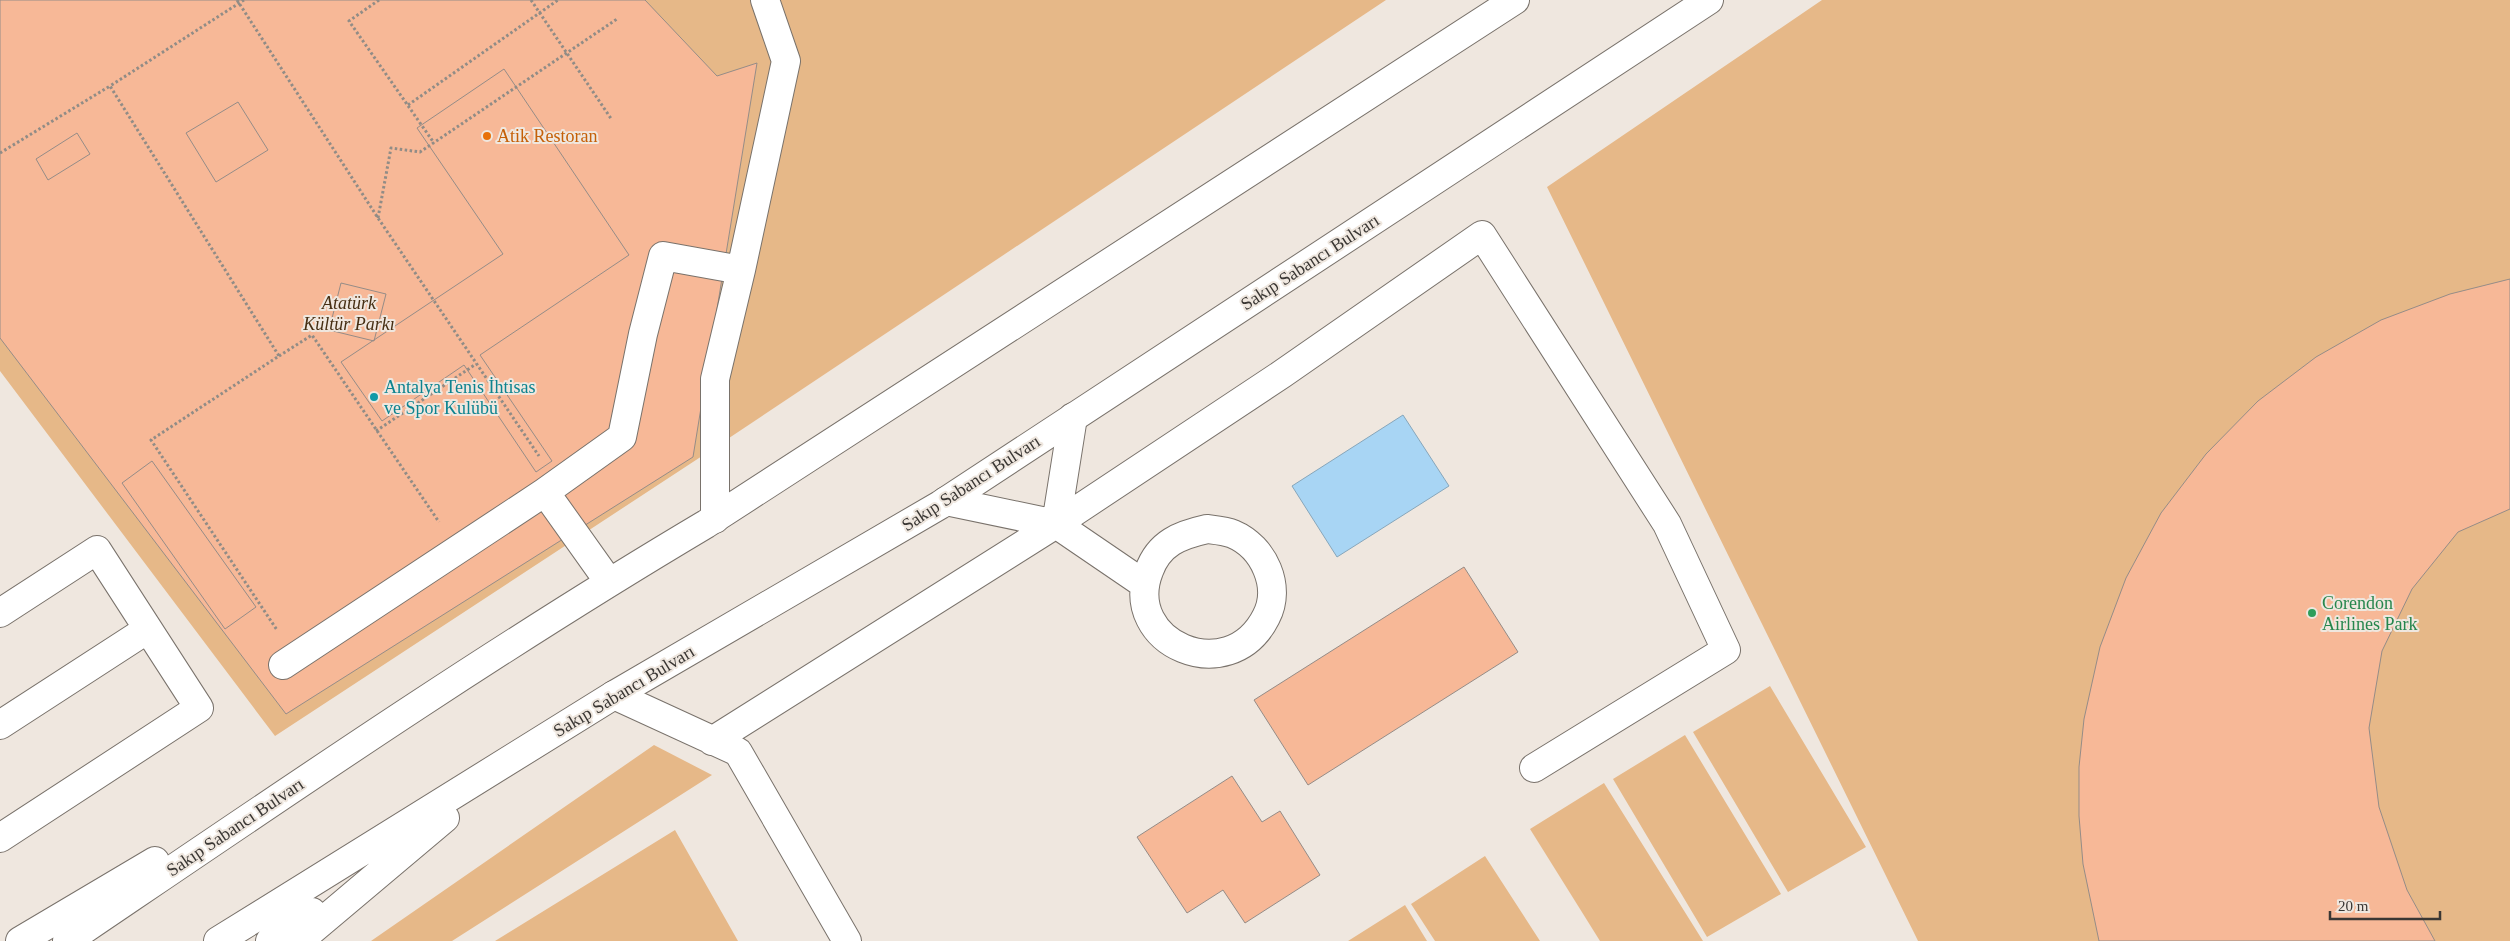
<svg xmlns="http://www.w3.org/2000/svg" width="2510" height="941" font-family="'Times New Roman',serif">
<rect width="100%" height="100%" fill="#efe7df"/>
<path fill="#e6b888" d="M0 0H1386L696 460 275 736 0 371Z
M1822 0H2510V941H1918L1547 187Z
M1770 686 1866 847 1788 892 1693 732Z
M1685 735 1781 894 1707 937 1613 779Z
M654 745 712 775 452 941H371Z
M1604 783 1703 941H1600L1530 829Z
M675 830 738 941H495Z
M1485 856 1540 941H1435L1411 904Z
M1405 905 1427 941H1348Z"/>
<path fill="#a8d5f4" stroke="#87a6ba" d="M1403 415 1449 486 1337 557 1292 486Z"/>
<path fill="#f7b897" stroke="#958c87" d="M0 0H645L717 76 757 63 693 457 286 714 0 338Z
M504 69 629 255 480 355 552 461 536 472 464 365 382 421 341 362 503 254 417 128Z
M238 102 268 150 216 182 186 133Z
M77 133 90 154 48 180 36 159Z
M2510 279V509L2458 532 2412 589 2382 651 2369 728 2379 807 2407 890 2435 941H2099L2083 864 2079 816V767L2084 719 2100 647 2126 578 2161 513 2206 454 2258 401 2316 357 2381 320 2450 294Z
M341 283 386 294 374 341 329 330Z
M152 461 256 607 225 629 122 483Z
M1464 567 1518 652 1308 785 1254 700Z
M1232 776 1262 822 1280 811 1320 875 1245 923 1223 890 1187 913 1137 837Z"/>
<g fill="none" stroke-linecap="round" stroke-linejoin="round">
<g stroke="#79726b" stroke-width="30">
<path id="minor" d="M741 270 786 61 765 0
M946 501 1056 524 1144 584
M1056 524 1073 417
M1207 529C1215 530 1226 531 1233 534 1264 547 1282 587 1266 617 1229 690 1121 643 1149 571 1159 543 1180 535 1207 529Z
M609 582 545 492 622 437 643 334 663 256 741 270 715 379V519
M0 613 97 550 199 708 0 838
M283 665 545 492
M614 695 738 752 847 941
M0 725 148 629
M712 741 1056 524 1282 374 1482 235 1667 524 1726 650 1534 768"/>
</g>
<g stroke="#79726b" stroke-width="30">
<path id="major" d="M20 941 155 861
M67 941C278 798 487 654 706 524L1515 0
M218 941 614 695 940 505 1709 0
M270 941 312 912
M299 941 445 818"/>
</g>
<path stroke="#918c86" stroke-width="3" stroke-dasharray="2.5 2.5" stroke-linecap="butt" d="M237 0 378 218 539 456
M244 0 110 86 279 356 151 440 277 630
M379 0 349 21 434 143
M531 0 612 120
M408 105 558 0
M0 153 110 86
M378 218 391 148 420 152 617 19
M279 356 312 335 439 522
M376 431 476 364"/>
<use href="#minor" stroke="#fff" stroke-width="28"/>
<use href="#major" stroke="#fff" stroke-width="28"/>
</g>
<circle fill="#e8710a" stroke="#efe7df" stroke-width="2" cx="487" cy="136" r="5"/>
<circle fill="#0f9aa8" stroke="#efe7df" stroke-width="2" cx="374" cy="397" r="5"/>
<circle fill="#2e9e5b" stroke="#efe7df" stroke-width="2" cx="2312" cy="613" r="5"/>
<g text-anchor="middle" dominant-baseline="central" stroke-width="4" stroke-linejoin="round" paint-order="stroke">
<g font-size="18" fill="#c56008" stroke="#efe7df" text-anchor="start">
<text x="497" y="136">Atik Restoran</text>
</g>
<g font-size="18" fill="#3a3734" stroke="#efe7df">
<text transform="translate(1310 262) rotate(-33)">Sakıp Sabancı Bulvarı</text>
<text transform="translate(971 483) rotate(-33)">Sakıp Sabancı Bulvarı</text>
<text transform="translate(624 691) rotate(-31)">Sakıp Sabancı Bulvarı</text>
<text transform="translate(235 827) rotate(-34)">Sakıp Sabancı Bulvarı</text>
</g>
<g font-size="18" font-style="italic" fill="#472f13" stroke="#efe7df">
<text x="349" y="303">Atatürk<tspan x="349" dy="21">Kültür Parkı</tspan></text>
</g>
<g font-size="18" fill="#0d838f" stroke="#efe7df" text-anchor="start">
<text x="384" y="387">Antalya Tenis İhtisas<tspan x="384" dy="21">ve Spor Kulübü</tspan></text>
</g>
<g font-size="18" fill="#27864d" stroke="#efe7df" text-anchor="start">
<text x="2322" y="603">Corendon<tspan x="2322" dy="21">Airlines Park</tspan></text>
</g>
</g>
<path d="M2330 911v8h110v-8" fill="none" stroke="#3a3734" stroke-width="2.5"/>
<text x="2338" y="911" font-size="15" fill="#3a3734" stroke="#efe7df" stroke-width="4" paint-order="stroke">20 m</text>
</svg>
